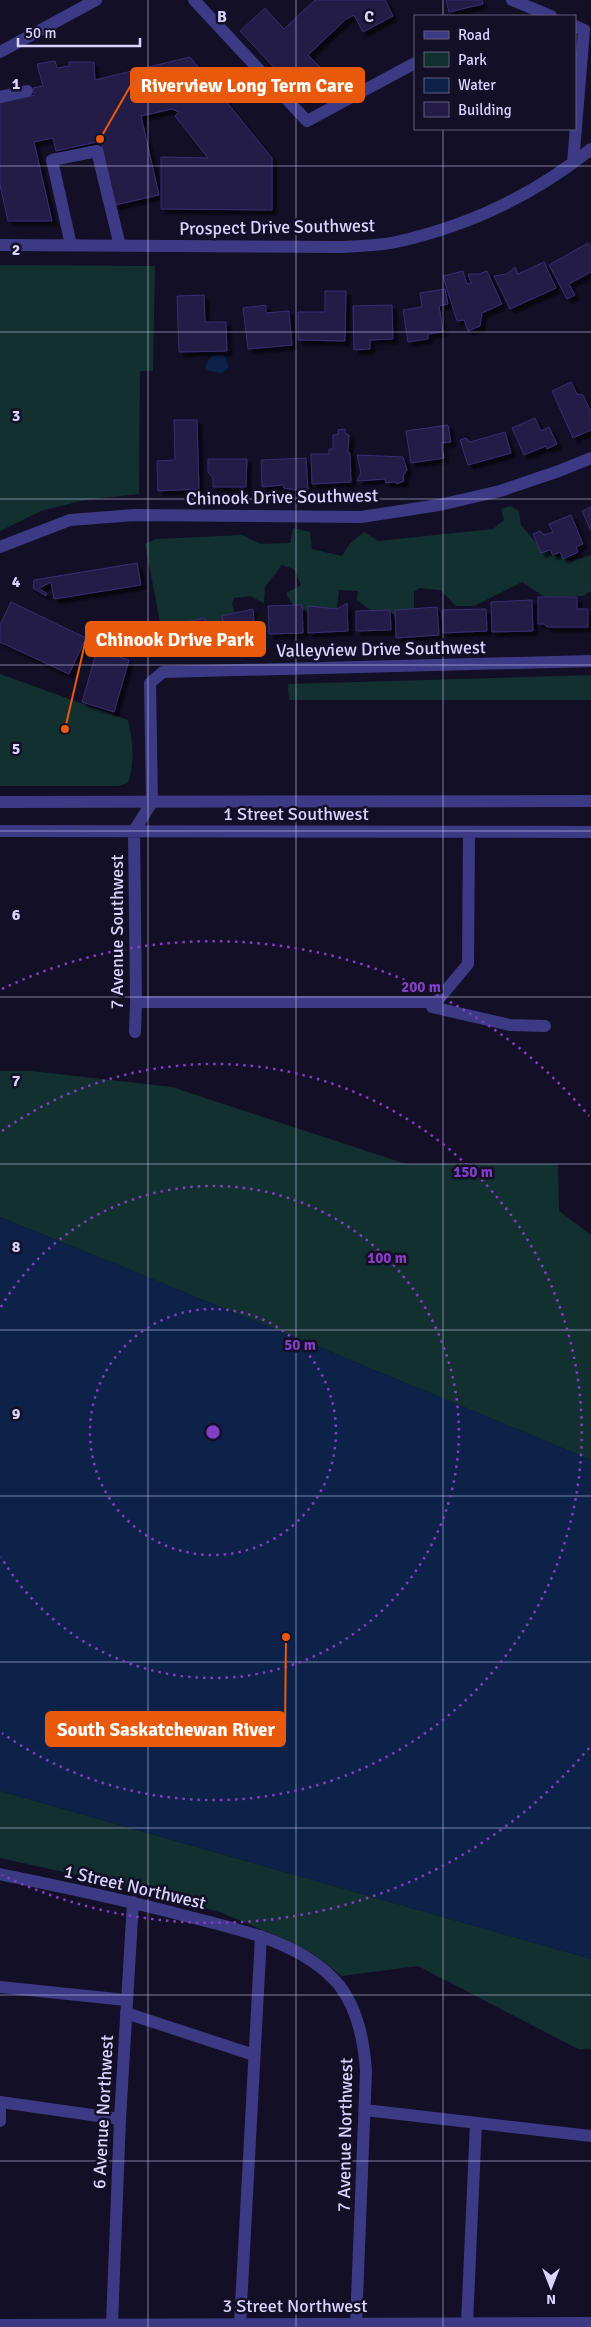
<svg xmlns="http://www.w3.org/2000/svg" width="591" height="2327" font-family="Signika,sans-serif">
<defs>
<filter id="shadow"><feDropShadow dx="4.5" dy="4.5" stdDeviation="1" flood-color="#0009"/></filter>
</defs>
<rect width="100%" height="100%" fill="#130f26"/>
<path fill="#12302f" d="M0 265 155 266 153 371H140L139 494 85 500 41 511 0 531Z
M510 506 519 511 521 525 538 545 553 555 572 561 591 555V591L583 596 545 597 522 582 474 606H456L440 590 419 588 414 592V610H395V617L390 610 371 611 357 600 358 591 339 590 337 609 308 606V613L293 606 286 593 301 585 294 569 282 565 265 587 264 603 250 596 234 598 232 604 235 613 222 616 225 629 208 632 205 618 176 624 173 633 160 622 145 544 156 539 242 535 261 544 290 543 293 528 310 532 312 549 342 556 350 543 364 532 378 541 493 529 504 520 501 509Z
M0 674 128 720C133 741 135 761 128 783L119 786H0Z
M591 675V700H289L288 684Z
M0 1071H31L172 1087 406 1164H558L559 1211 591 1235V1460L336 1354 0 1217Z
M0 1791 591 1959V2049H578L418 1966 342 1976 315 1955 287 1940 219 1912 136 1888 0 1858Z"/>
<path fill="#0c2248" d="M212 355H224L229 367 222 373 209 371 205 367Z
M0 1217 336 1354 591 1460V1959L0 1791Z"/>
<path fill="#241b47" stroke="#3b2d73" filter="url(#shadow)" d="M315 0H385L393 16 363 32 354 15 346 19 308 55 329 76 304 100 240 31 265 8 284 29Z
M446 0H482L483 4 449 12Z
M190 57 272 158V210L161 209V157L208 158 175 116 179 112 172 109 141 116 159 195 115 205 101 141 56 151 53 138 34 142 52 221H8L0 185V103L35 95 33 88 43 86 37 64 55 61 57 68 69 66V62H94L95 80Z
M588 243 591 248V272L569 284 575 295 567 299 549 265Z
M544 262 556 288 510 309 494 276 507 274 515 267 518 274Z
M463 271 467 284 471 283 468 274H479L487 271 502 304 482 313 480 326 468 331 464 320 457 321 443 276Z
M445 289 448 304 439 306 443 332 428 334V339L408 342 403 310 422 307 420 293Z
M325 291H346L345 341 298 340V312H325Z
M204 295 205 322H226L227 351 179 352 177 296Z
M266 305V313L289 311 292 345 248 349 243 308Z
M392 305 393 339 370 340V349L354 350 353 306Z
M571 382 577 394 583 395 591 412V430L573 438 552 391Z
M535 418 541 431 549 427 557 444 547 449 546 446 524 455 512 428Z
M174 420H197L199 489 158 491 157 461 175 460Z
M448 425 451 442 441 443 444 458 411 463 406 431Z
M345 429V433L349 435 348 452 350 453 351 482 312 484 311 454H329V449H333V435L338 434V430Z
M505 432 511 453 468 465 460 440 466 438 470 442Z
M357 455 403 457 407 470 403 476 404 481 397 484 395 482 386 483 385 479 357 481 361 473Z
M306 458 308 489 295 490 284 488 283 485 262 487 261 460Z
M208 459H247L246 487H213V478L208 472Z
M591 507V531L582 511Z
M571 515 583 544 576 547 578 552 563 559 560 552 553 555 550 550 541 553 533 534 540 531 544 535 553 532 549 524Z
M137 563 141 585 54 599 51 582 39 588 47 594 46 596 33 588 34 580Z
M538 597H577V609H588V627H547L544 624H538Z
M532 600 533 631 492 632 491 602Z
M11 602 86 638 69 674 0 642V625Z
M347 603 348 631 308 633V606L337 609Z
M302 605 303 633 269 634 268 606Z
M437 607 439 635 396 638 395 610Z
M253 609 255 634 221 638 225 629 222 616Z
M486 609 487 631 443 633 442 610Z
M390 610 391 630 356 631V611Z
M205 618 208 632 211 635 181 640 176 624Z
M97 650 129 660 114 712 82 702Z"/>
<g fill="none" stroke-linecap="round" stroke-linejoin="round">
<path stroke="#3d3a85" stroke-width="12" d="M194 0 307 121 415 63
M512 0 551 16
M0 52 96 0
M0 97 27 91
M573 163 584 30 575 26
M0 245 339 247C357 246 378 246 396 242 468 226 534 195 591 149
M71 245 52 160 97 151 120 246
M0 547 70 520 135 515 361 517 439 505 500 491 559 471 591 458
M0 802 591 801
M0 831 591 832
M469 832 468 964 432 1007 510 1025 545 1026
M136 1002H436
M135 1032 136 1002 134 831 152 802 150 683 163 672 591 661
M0 1874C61 1887 122 1899 182 1915 235 1929 301 1940 339 1985 358 2009 364 2042 366 2071L356 2324
M0 1987 126 2000
M126 2013 254 2055
M0 2102 120 2119
M365 2110 591 2136
M0 2121V2103
M467 2323 476 2123
M112 2324 120 2119 133 1902
M240 2324 261 1936
M0 2325 591 2323"/>
</g>
<path fill="none" stroke="#d9d4ff" stroke-width="1" stroke-opacity="0.55" d="M148 0V2327M296 0V2327M443 0V16M443 129V2327M0 166H591M0 332H591M0 499H591M0 665H591M0 831H591M0 997H591M0 1164H591M0 1330H591M0 1496H591M0 1662H591M0 1828H591M0 1995H591M0 2161H591"/>
<g fill="none" stroke="#843dc5" stroke-width="2.5" stroke-dasharray="2.5 5">
<circle cx="213" cy="1432" r="123"/>
<path d="M1 1307A246 246 0 1 1 1 1557"/>
<path d="M2 1131A368 368 0 1 1 2 1733"/>
<path d="M589 1748A491 491 0 0 1 2 1875M2 989A491 491 0 0 1 589 1116"/>
</g>
<g text-anchor="middle" dominant-baseline="central" stroke-width="5" stroke-linejoin="round" paint-order="stroke">
<g font-size="18" fill="#d9d4ff" stroke="#130f26">
<text transform="translate(277 227) rotate(-1)">Prospect Drive Southwest</text>
<text transform="translate(282 497) rotate(-1)">Chinook Drive Southwest</text>
<text transform="translate(381 649) rotate(-1)">Valleyview Drive Southwest</text>
<text x="296" y="814">1 Street Southwest</text>
<text transform="translate(117 932) rotate(-90)">7 Avenue Southwest</text>
<text transform="translate(135 1887) rotate(13)">1 Street Northwest</text>
<text transform="translate(103 2112) rotate(-87)">6 Avenue Northwest</text>
<text transform="translate(345 2135) rotate(-89)">7 Avenue Northwest</text>
<text x="295" y="2306">3 Street Northwest</text>
</g>
</g>
<g font-size="16" text-anchor="middle" font-weight="bold" fill="#d9d4ff" stroke="#130f26" stroke-width="5" stroke-linejoin="round" paint-order="stroke">
<text x="222" y="22">B</text>
<text x="369" y="22">C</text>
<text x="16" y="89">1</text>
<text x="16" y="255">2</text>
<text x="16" y="421">3</text>
<text x="16" y="587">4</text>
<text x="16" y="754">5</text>
<text x="16" y="920">6</text>
<text x="16" y="1086">7</text>
<text x="16" y="1252">8</text>
<text x="16" y="1419">9</text>
</g>
<circle cx="213" cy="1432" r="8" fill="#843dc5" stroke="#130f26" stroke-width="2.5"/>
<g font-size="15" text-anchor="middle" font-weight="bold" fill="#843dc5" stroke="#130f26" stroke-width="5" stroke-linejoin="round" paint-order="stroke">
<text x="421" y="992">200 m</text>
<text x="473" y="1177">150 m</text>
<text x="387" y="1263">100 m</text>
<text x="300" y="1350">50 m</text>
</g>
<path fill="none" stroke="#e8590c" stroke-width="2" d="M100 139L131 85M65 729L86 639M286 1637L285 1729"/>
<g fill="#e8590c" stroke="#130f26" stroke-width="2">
<circle cx="100" cy="139" r="5"/>
<circle cx="65" cy="729" r="5"/>
<circle cx="286" cy="1637" r="5"/>
</g>
<g fill="#e8590c" stroke="#e8590c" stroke-width="2">
<rect x="131" y="68" width="233" height="34" rx="5"/>
<rect x="86" y="622" width="179" height="34" rx="5"/>
<rect x="46" y="1712" width="239" height="34" rx="5"/>
</g>
<g font-size="19" text-anchor="middle" font-weight="bold" fill="#fff">
<text x="247" y="92">Riverview Long Term Care</text>
<text x="175" y="646">Chinook Drive Park</text>
<text x="166" y="1736">South Saskatchewan River</text>
</g>
<rect x="414" y="15" width="162" height="115" fill="#130f26" stroke="#625e7d"/>
<rect x="424" y="31" width="25" height="8" fill="#3d3a85" stroke="#625e7d"/>
<text x="458" y="40" font-size="15" fill="#d9d4ff">Road</text>
<rect x="424" y="52" width="25" height="15" fill="#12302f" stroke="#625e7d"/>
<text x="458" y="65" font-size="15" fill="#d9d4ff">Park</text>
<rect x="424" y="78" width="25" height="15" fill="#0c2248" stroke="#625e7d"/>
<text x="458" y="90" font-size="15" fill="#d9d4ff">Water</text>
<rect x="424" y="102" width="25" height="15" fill="#241b47" stroke="#625e7d"/>
<text x="458" y="115" font-size="15" fill="#d9d4ff">Building</text>
<g transform="translate(551 2287) rotate(180)" stroke="#130f26" stroke-width="4" paint-order="stroke">
<path d="M0-4L9 19L0 12L-9 19Z" fill="#d9d4ff"/>
<text y="-8" font-size="14" font-weight="bold" text-anchor="middle" fill="#d9d4ff">N</text>
</g>
<path d="M18 38v8h122v-8" fill="none" stroke="#d9d4ff" stroke-width="2.5"/>
<text x="25" y="38" font-size="15" fill="#d9d4ff" stroke="#130f26" stroke-width="4" paint-order="stroke">50 m</text>
</svg>
